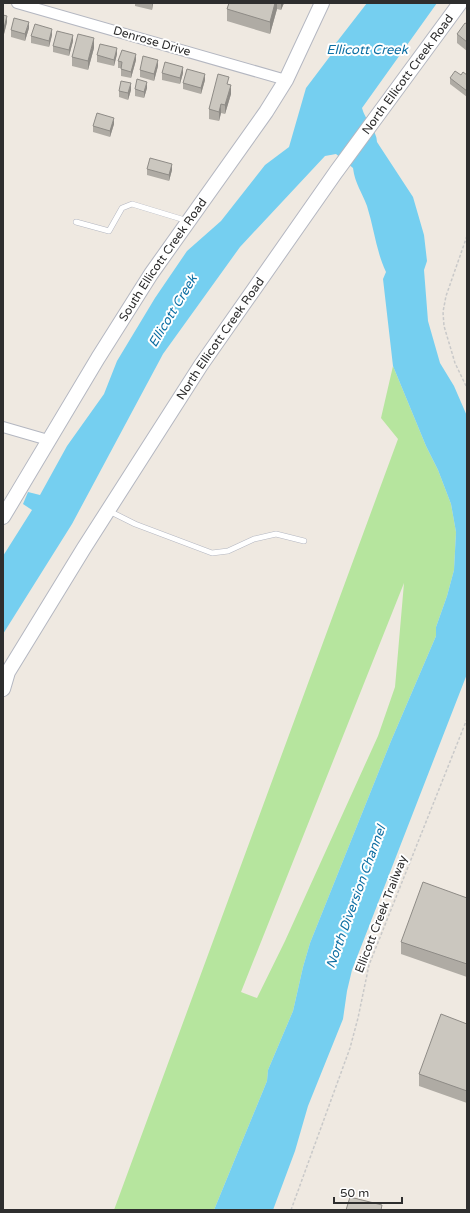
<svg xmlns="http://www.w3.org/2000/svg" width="470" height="1213" font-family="'Varela Round',sans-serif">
<rect width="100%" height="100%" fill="#efe9e1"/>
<path fill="#b6e59e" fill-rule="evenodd" d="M393 366 426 446 438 470 451 504 456 532 454 570 447 596 436 627V636L391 741 310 943 303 967 293 1011 268 1070 267 1081 214 1210H114L398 439 381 418ZM404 583 395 687 378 736 285 941 257 998 241 992Z"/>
<path fill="#75cff0" d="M367 3H437L362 108C365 120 377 131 377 142L413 197 424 235 427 261 424 270 428 321 440 363 454 386 467 416V674L352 970 347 991 343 1019 308 1106 295 1151 273 1210H214L267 1081 268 1070 293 1011 303 967 310 943 391 741 436 636V627L447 596 454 570 456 532 451 504 438 470 426 446 393 366 383 279 386 272C376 251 374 228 367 206 362 192 355 184 353 168L336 154 325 156 240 247 163 354 72 524 3 634V556L32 510 23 504 28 492 40 495 67 446 104 394 117 361 155 298 187 251 221 221 265 165 289 147 306 88 337 47 336 43Z"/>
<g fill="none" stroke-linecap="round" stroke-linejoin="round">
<g stroke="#b4b7c1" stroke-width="6">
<path id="lane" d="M76 222 109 231 122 208 132 204 188 221
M109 511 135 524 212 553 228 551 254 539 276 534 304 541"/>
</g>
<g stroke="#b4b7c1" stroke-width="12">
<path id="street" d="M17 3 286 80
M3 427 48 440"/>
</g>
<g stroke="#b4b7c1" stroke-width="16">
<g id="secondary">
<path id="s1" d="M3 517 98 358 151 274 266 112 286 80 322 3"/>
<path id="s2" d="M3 689 8 672 84 548 201 365 336 172 460 3"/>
</g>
</g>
<path stroke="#c9c9c9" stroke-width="1.5" stroke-dasharray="3 2" stroke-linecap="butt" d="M467 236 446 296 443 312 444 326 455 363 467 388
M291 1210 350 1048 358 1018 369 965 467 719"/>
<use href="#lane" stroke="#fff" stroke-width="5"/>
<use href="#street" stroke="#fff" stroke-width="10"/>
<use href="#secondary" stroke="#fff" stroke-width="14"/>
</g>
<path fill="#afaba4" d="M135 3H153L152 10 135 6Z
M229 3H284L281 10 277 9 270 34 227 21V9Z
M3 15 7 22 4 34H3Z
M467 24V51L457 43V34Z
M29 28 25 41 11 37V30Z
M52 35 49 47 31 43V36Z
M73 41 69 56 53 52V46Z
M94 48 88 70 72 66V57Z
M117 54 114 66 97 62V55Z
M136 60 131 78 121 76V68H118V61Z
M158 66 154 81 140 77V70Z
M162 73H183L180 84 162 80Z
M461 75H467V97L450 84V78Z
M205 80 201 94 183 89V83Z
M229 84 231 94 225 114 221 113 219 121 209 119V109Z
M147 88 144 98 135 96V89Z
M131 90 128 100 119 97V91Z
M114 124 110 137 93 132V126Z
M147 169 172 170 169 181 147 175Z
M467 898V977L401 954V942Z
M467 1024V1103L419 1086V1074Z"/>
<path fill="#8e8b86" d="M152 3H153L152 10Z
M275 3H277V9L270 34V22Z
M281 3H284L281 10Z
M7 16V22L4 34V28Z
M29 22V28L25 41V34Z
M52 29V35L49 47V41Z
M73 35V41L69 56V50Z
M94 38V48L88 70V61Z
M117 48V54L114 66V60Z
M136 54V60L131 78V72Z
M158 60V66L154 81V74Z
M183 67V73L180 84V78Z
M205 74V80L201 94V88Z
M147 82V88L144 98V92Z
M131 83V90L128 100V93Z
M231 85V94L225 114V105Z
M221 104V113L219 121V112Z
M114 118V124L110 137V131Z
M172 164V170L169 181V175Z"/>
<path fill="#cbc7bf" stroke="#8e8b86" d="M229 3H275L270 22 227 9Z
M3 15 7 16 4 28H3Z
M14 18 29 22 25 34 11 30Z
M465 23 467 24V42L457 34Z
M35 24 52 29 49 41 31 36Z
M57 31 73 35 69 50 53 46Z
M78 34 94 38 88 61 72 57Z
M100 44 117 48 114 60 97 55Z
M122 50 136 54 131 72 121 69 122 62 118 61Z
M143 56 158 60 154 74 140 70Z
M165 62 183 67 180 78 162 73Z
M187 69 205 74 201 88 183 83Z
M455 71 461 75 463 72 467 75V91L450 78Z
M218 74 229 77 227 84 231 85 225 105 221 104 219 112 209 109Z
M137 79 147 82 144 92 135 89Z
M121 81 131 83 128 93 119 91Z
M97 113 114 118 110 131 93 126Z
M150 158 172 164 169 175 147 169Z
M423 882 467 898V964L401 942Z
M441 1014 467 1024V1091L419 1074Z
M350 1197 382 1205 381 1210H383H346Z"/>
<g text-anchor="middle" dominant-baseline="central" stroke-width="4" stroke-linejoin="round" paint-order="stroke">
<g font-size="12" fill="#2e2e2e" stroke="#fff">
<text transform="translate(152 41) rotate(16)">Denrose Drive</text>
<text stroke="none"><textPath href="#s2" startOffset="737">North Ellicott Creek Road</textPath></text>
<text stroke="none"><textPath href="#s1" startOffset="303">South Ellicott Creek Road</textPath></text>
<text stroke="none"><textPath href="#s2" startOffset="413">North Ellicott Creek Road</textPath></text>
<text transform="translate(381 914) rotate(-69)">Ellicott Creek Trailway</text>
</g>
<g font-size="13" font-style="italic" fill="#0d6fa3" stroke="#fff">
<text x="367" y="50">Ellicott Creek</text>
<text transform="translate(173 311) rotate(-59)">Ellicott Creek</text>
<text transform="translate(356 897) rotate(-70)">North Diversion Channel</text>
</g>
</g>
<rect width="470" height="1213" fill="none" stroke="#2e2e2e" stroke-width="8"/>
<path d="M334 1197v6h68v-6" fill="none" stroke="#2e2e2e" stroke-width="2"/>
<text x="340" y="1197" font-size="12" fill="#2e2e2e" stroke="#ffffff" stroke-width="3" paint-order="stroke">50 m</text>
</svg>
